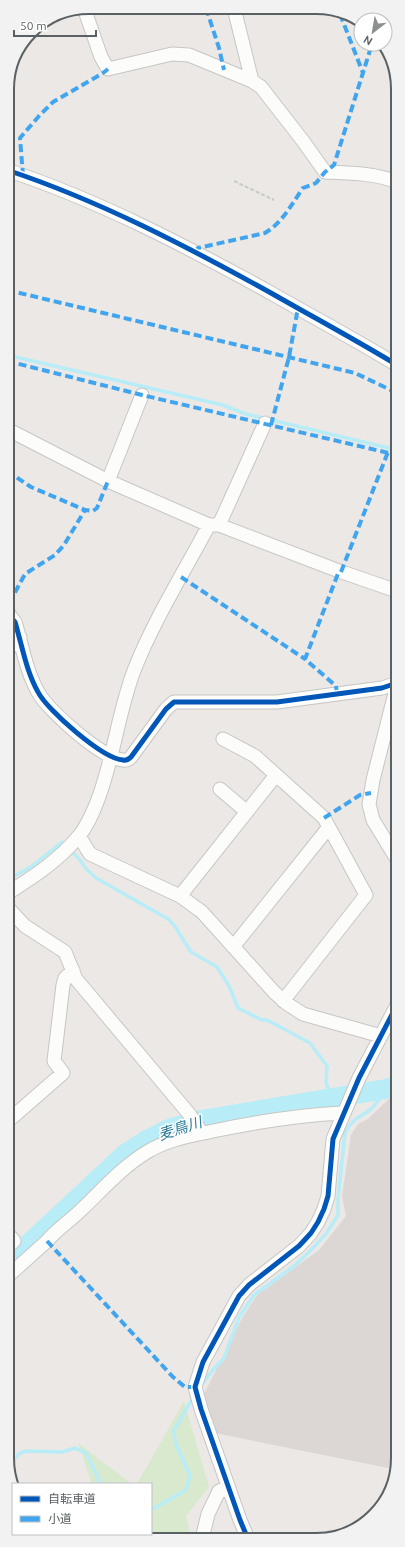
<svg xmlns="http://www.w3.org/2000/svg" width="405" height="1547" font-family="Ubuntu,'Noto Sans JP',sans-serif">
<rect width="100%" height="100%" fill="#ece8e5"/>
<path fill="#dcd7d5" d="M393 1095H398V1463L396 1468H388L215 1433 203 1396 242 1318 257 1295 319 1250 346 1216 342 1196 351 1135 358 1124 368 1119Z"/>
<path fill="#d8e9ce" d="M184 1401 209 1487 186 1516 191 1539H156L145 1534H151V1484H137Z
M78 1443 132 1484H92Z"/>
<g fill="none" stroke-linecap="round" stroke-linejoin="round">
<path stroke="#b8edf7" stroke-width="3.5" d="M7 355 223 405 246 414 397 450
M7 880 31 867 62 842 80 860 87 870 96 878 168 919 174 925 191 952 217 967 229 986 238 1008 262 1020H267L310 1043 327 1066 326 1083 332 1098
M201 1386 212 1371 224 1358 239 1317 254 1295 294 1266 309 1252 326 1234 338 1215V1198L345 1133C353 1116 362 1118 373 1107 378 1102 382 1095 386 1089
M8 1465 20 1453 27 1451 62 1452 75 1448 86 1453 101 1484
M151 1510 186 1490 190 1476 175 1442 174 1430 194 1396"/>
<path stroke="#b8edf7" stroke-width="20" d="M8 1263 125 1154 147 1140 169 1129 201 1120 386 1089 398 1085"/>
<g stroke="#c6c6c5" stroke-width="15">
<path id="minor" d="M84 8 101 57 108 69 172 54 189 55 252 81 261 87 303 141 325 172C349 173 375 173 397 182
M234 8 252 81
M7 170C100 201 186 246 271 293 313 317 356 340 397 365
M7 429 108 481 209 525H219L339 571 397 591
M108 481 142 395
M219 525 265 423
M7 609 10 616 15 622C22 645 26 671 38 692 47 710 103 759 123 760 127 761 129 759 131 757L166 709 174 702H277L382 688 397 683
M7 653 15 638 20 637
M398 681 373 780 369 804 373 820 398 861
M223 739 255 756 324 818 366 895 283 1001
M220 789 247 812
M79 836 90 854 180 896 202 912 274 992 286 1003 303 1014 381 1036
M8 893C33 877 58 861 78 837 87 827 92 814 97 802 114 759 118 711 135 668 155 618 184 572 209 525
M180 896 276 775
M8 908 25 926 65 952 76 979 190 1115 202 1133
M233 947 329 827
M8 1121 63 1073 54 1061 63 985 65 978 73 970
M8 1234 14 1241 8 1247
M8 1276 47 1241C57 1229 70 1221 81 1210 102 1190 122 1167 147 1152 168 1139 190 1136 213 1131 256 1122 299 1115 343 1113
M202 1539 208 1514 219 1491 229 1488
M248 1539 240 1520 201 1409 195 1387 203 1362 239 1296 249 1285 299 1246 311 1233 318 1222 324 1209 328 1196 333 1139 359 1078 398 1003"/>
</g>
<path stroke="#c5ccc7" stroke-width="2" stroke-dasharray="4 2" stroke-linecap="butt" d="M234 181 274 200"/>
<use href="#minor" stroke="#fcfcfb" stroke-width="13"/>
<path stroke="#40a5ee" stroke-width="4" stroke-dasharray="8 4" stroke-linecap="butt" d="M206 8 219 48 224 70
M340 14 363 73
M23 176 20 138 39 116 53 102 103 73 108 69
M195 252 198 248 265 233C283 222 291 205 303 188L316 183 325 172 334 165 372 44
M7 290 355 373 397 393
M7 361 142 395 397 455
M271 425 289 357 298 308
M7 471 31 487 85 510 93 511 97 508 108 481
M341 572 388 452
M181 577 305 659
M7 601 12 598 25 574 55 555 64 545 85 510
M337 694 336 686 305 659 339 571
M324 818 360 795 371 793
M47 1241 173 1377 185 1387H195"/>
<g stroke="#fff" stroke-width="8">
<path id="cycleway" d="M7 170C100 201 186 246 271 293 313 317 356 340 397 365
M7 609 10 616 15 622C22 645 26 671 38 692 47 710 103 759 123 760 127 761 129 759 131 757L166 709 174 702H277L382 688 397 683
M248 1539 240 1520 201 1409 195 1387 203 1362 239 1296 249 1285 299 1246 311 1233 318 1222 324 1209 328 1196 333 1139 359 1078 398 1003"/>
</g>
<use href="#cycleway" stroke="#0057b8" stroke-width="5"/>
</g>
<g text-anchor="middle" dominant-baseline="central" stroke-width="3" stroke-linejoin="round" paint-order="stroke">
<g font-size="15" font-style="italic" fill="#2c7c97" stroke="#fff">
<text transform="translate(180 1128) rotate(-18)">麦鳥川</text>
</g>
</g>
<path d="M0 0H405V1547H0ZM89 14H316A75 75 0 0 1 391 89V1458A75 75 0 0 1 316 1533H89A75 75 0 0 1 14 1458V89A75 75 0 0 1 89 14Z" fill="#f2f2f3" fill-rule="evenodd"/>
<path fill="none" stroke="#5a6164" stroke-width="2" d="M89 14H316A75 75 0 0 1 391 89V1458A75 75 0 0 1 316 1533H89A75 75 0 0 1 14 1458V89A75 75 0 0 1 89 14Z"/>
<rect x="12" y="1483" width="140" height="52" fill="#ffffff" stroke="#bdc0c1"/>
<rect x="20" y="1496" width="20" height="6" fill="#0057b8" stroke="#bdc0c1"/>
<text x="48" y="1503" font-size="12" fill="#5a6164">自転車道</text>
<rect x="20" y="1516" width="20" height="6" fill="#40a5ee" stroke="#bdc0c1"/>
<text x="48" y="1523" font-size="12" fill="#5a6164">小道</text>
<g transform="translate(373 32) rotate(211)"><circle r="19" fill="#ffffff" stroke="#bdc0c1"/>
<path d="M0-3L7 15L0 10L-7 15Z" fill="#8d9091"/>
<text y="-6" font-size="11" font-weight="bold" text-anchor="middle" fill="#5a6164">N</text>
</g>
<path d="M14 30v6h82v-6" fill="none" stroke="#5a6164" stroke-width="2"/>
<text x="20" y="30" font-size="12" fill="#5a6164" stroke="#ffffff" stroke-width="3" paint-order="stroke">50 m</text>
</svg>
